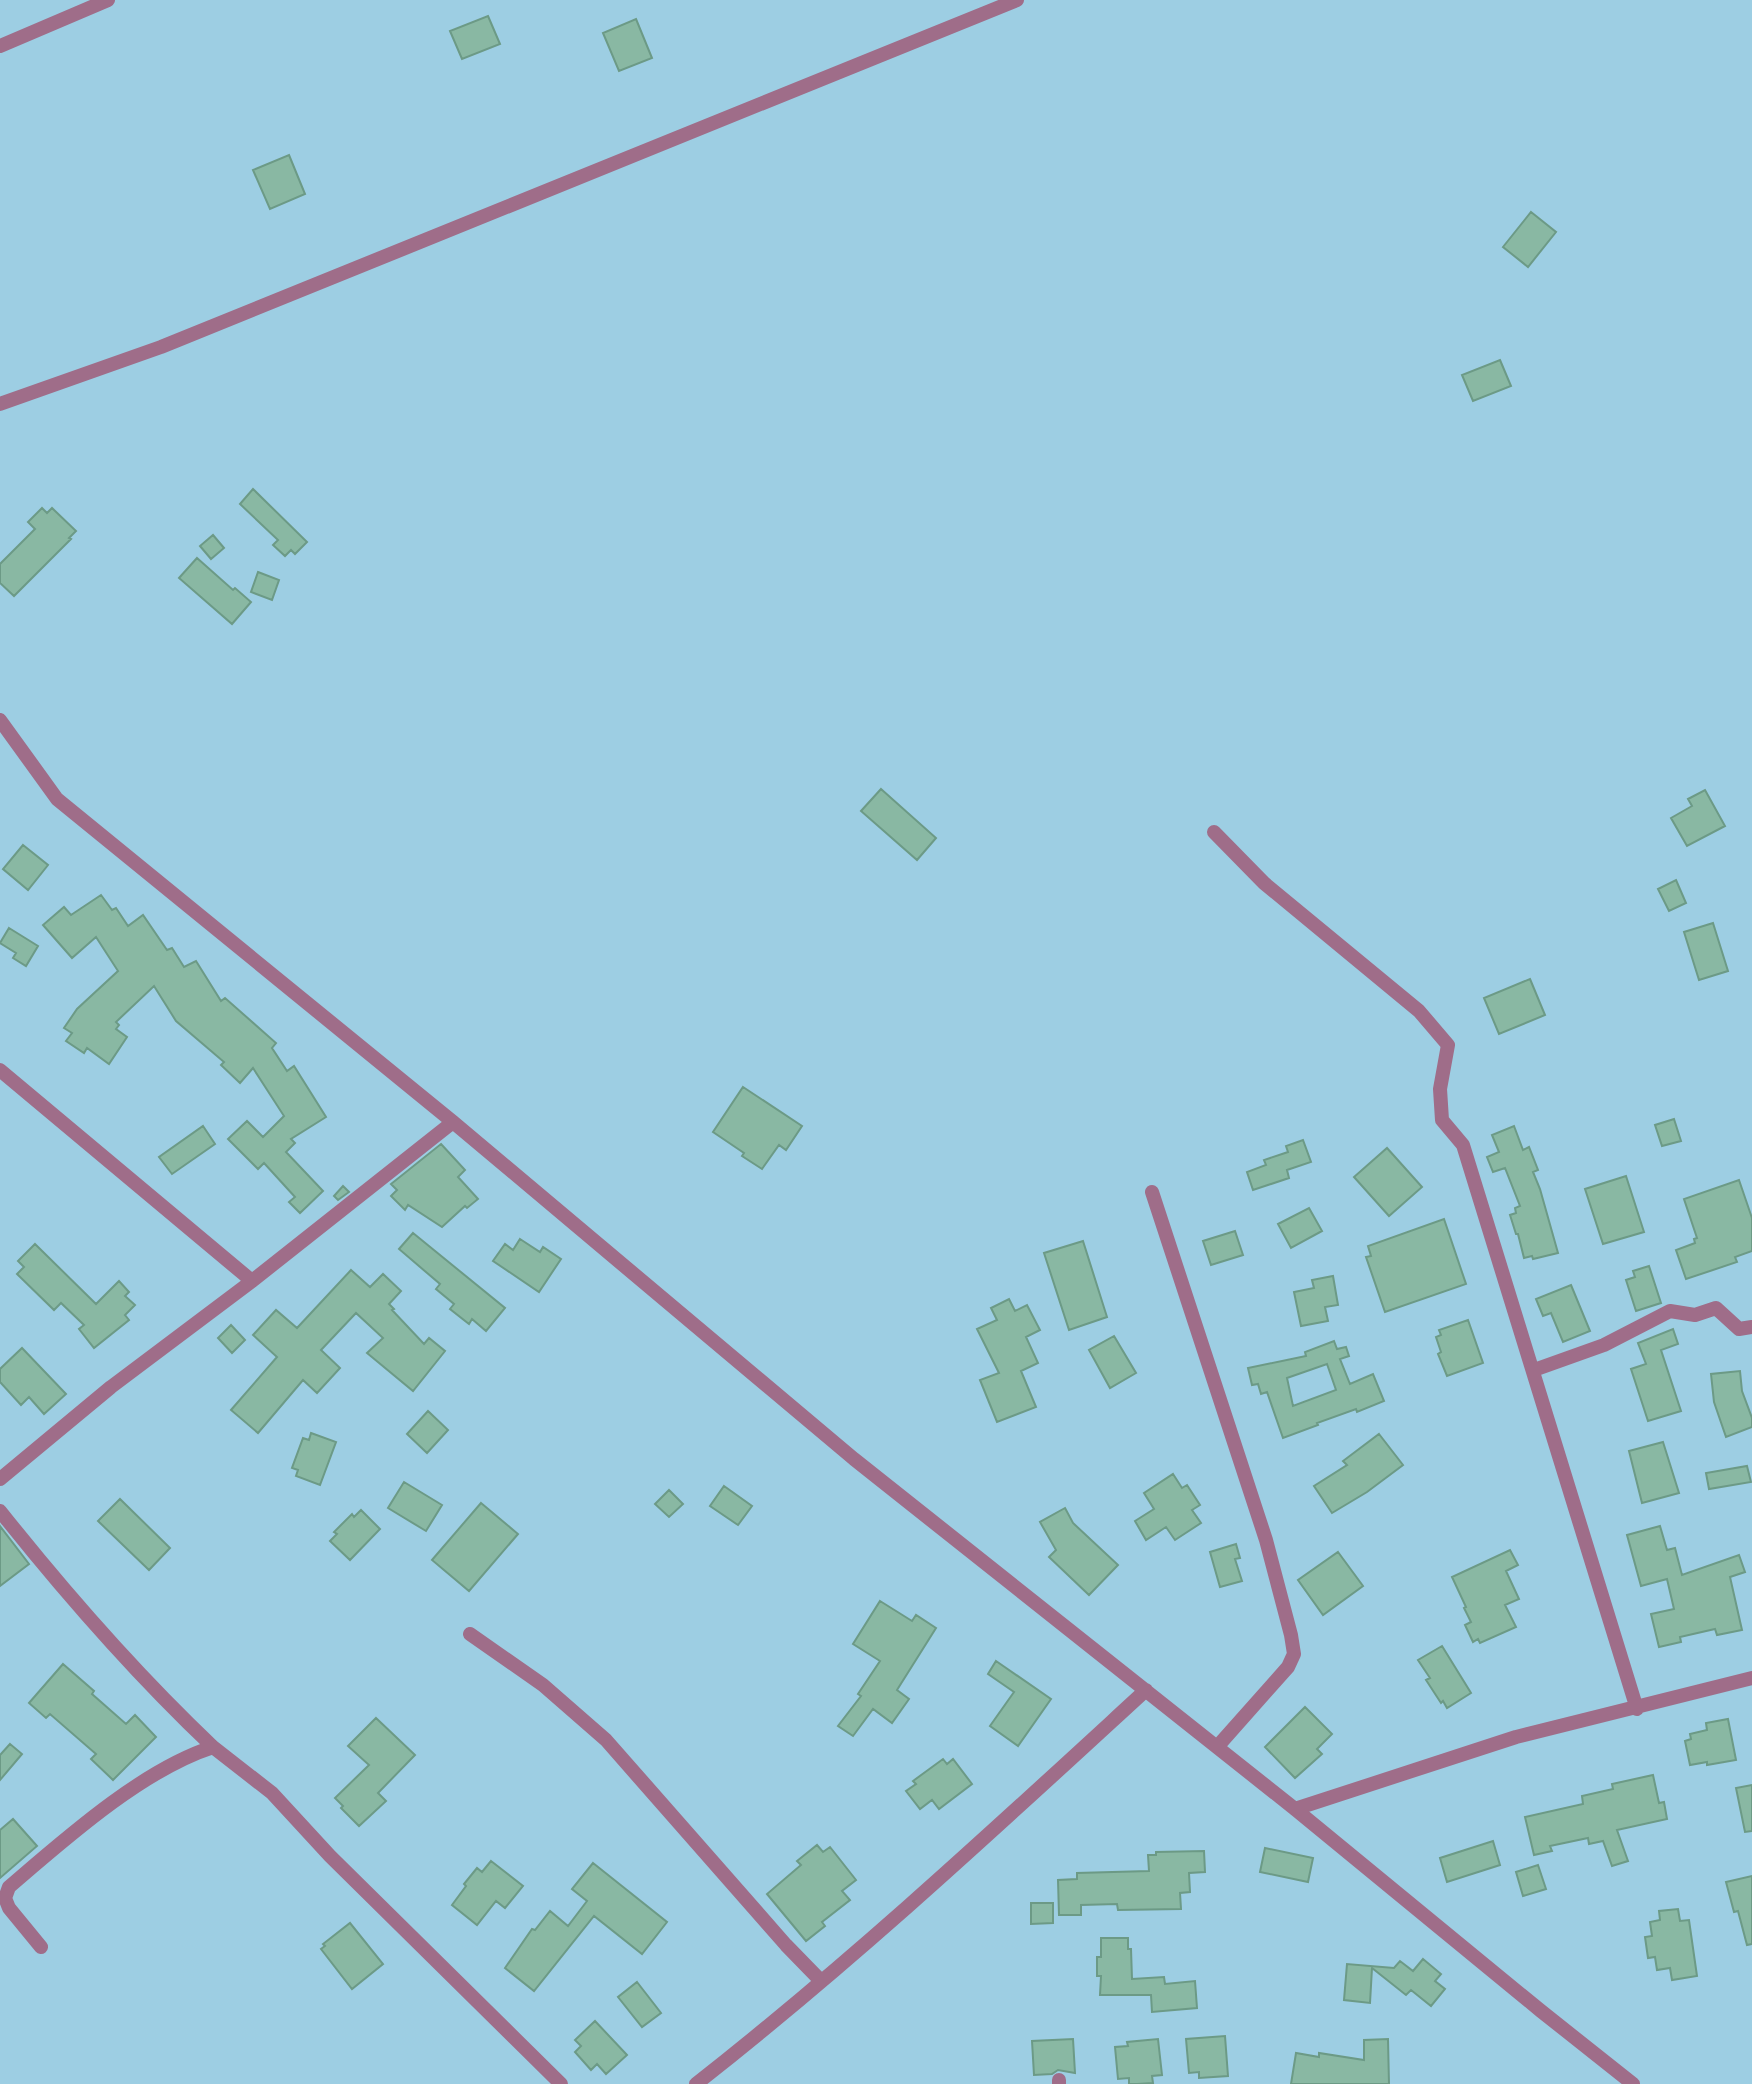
<svg xmlns="http://www.w3.org/2000/svg" width="1752" height="2084" font-family="'Golos Text',sans-serif">
<rect width="100%" height="100%" fill="#9dcee3"/>
<path fill="#89b8a3" stroke="#6c9a86" stroke-width="2" fill-rule="evenodd" d="M488 16 500 44 462 59 450 31Z
M636 19 652 58 619 71 603 33Z
M289 155 305 194 270 209 253 170Z
M1531 212 1556 232 1528 267 1503 247Z
M1500 360 1511 386 1473 401 1462 375Z
M253 489 307 542 295 554 291 550 285 556 273 545 278 540 240 504Z
M42 508 47 513 52 508 76 531 69 538 71 539 14 596 0 583V564L35 529 28 522Z
M213 535 224 548 211 559 200 546Z
M197 558 233 590 235 588 251 602 232 624 179 578Z
M258 572 279 580 272 600 251 592Z
M881 789 936 838 917 860 861 811Z
M1705 790 1725 826 1687 846 1671 818 1692 806 1688 799Z
M23 845 48 865 28 890 3 869Z
M1676 880 1686 903 1669 911 1658 889Z
M101 895 112 910 116 908 128 926 143 915 167 950 172 948 184 967 196 961 221 1001 225 998 276 1043 272 1048 287 1071 294 1066 326 1117 291 1139 295 1143 286 1152 323 1191 300 1213 289 1202 295 1197 264 1163 258 1169 228 1139 247 1121 263 1137 284 1116 253 1068 240 1083 221 1065 224 1062 176 1021 154 986 116 1022 119 1025 116 1029 127 1037 109 1064 87 1048 84 1053 66 1041 72 1033 64 1028 77 1009 118 971 96 937 72 958 43 925 64 907 71 915Z
M1713 923 1728 971 1699 980 1684 932Z
M9 928 38 946 26 966 13 958 16 953 0 943Z
M1530 979 1545 1015 1499 1034 1484 998Z
M743 1087 802 1126 786 1150 779 1145 762 1169 742 1156 744 1153 713 1132Z
M1674 1119 1681 1141 1662 1146 1655 1125Z
M203 1126 215 1144 172 1174 159 1157Z
M1514 1126 1523 1150 1529 1147 1538 1170 1533 1172 1540 1189 1558 1253 1533 1259 1532 1256 1524 1258 1518 1234H1516L1510 1215 1516 1213 1515 1208 1520 1206 1505 1168 1493 1172 1487 1157 1499 1152 1492 1135Z
M1303 1140 1311 1162 1287 1170 1289 1178 1253 1190 1247 1172 1266 1165 1264 1160 1288 1152 1286 1146Z
M441 1144 465 1170 458 1177 478 1199 467 1208 465 1206 442 1227 408 1205 405 1210 391 1196 397 1190 391 1184Z
M1387 1148 1422 1187 1389 1216 1354 1177Z
M1626 1176 1644 1232 1603 1244 1585 1189Z
M1739 1180 1752 1218V1251L1735 1257 1737 1262 1686 1279 1676 1250 1695 1243 1694 1239 1697 1238 1684 1199Z
M343 1186 349 1192 338 1200 334 1196Z
M1309 1208 1322 1231 1291 1248 1278 1224Z
M1444 1219 1466 1284 1385 1312 1366 1257 1371 1256 1368 1246Z
M1235 1231 1243 1255 1211 1265 1203 1241Z
M413 1233 505 1308 486 1331 472 1319 469 1324 450 1309 454 1304 436 1289 440 1284 399 1249Z
M520 1239 540 1252 543 1247 561 1259 539 1292 493 1261 505 1244 513 1250Z
M1083 1241 1107 1317 1069 1330 1044 1253Z
M35 1244 96 1304 119 1281 129 1292 125 1296 135 1305 125 1315 129 1320 94 1348 79 1329 84 1325 61 1303 54 1310 17 1274 24 1267 18 1261Z
M1649 1266 1661 1303 1636 1311 1626 1280 1635 1277 1633 1271Z
M351 1270 370 1287 383 1274 401 1291 389 1304 394 1309 392 1310 424 1344 429 1338 445 1351 413 1391 367 1353 383 1338 356 1313 321 1350 340 1368 317 1393 303 1380 258 1433 231 1410 277 1357 253 1335 276 1310 297 1328Z
M1333 1276 1338 1305 1325 1307 1328 1321 1301 1326 1294 1292 1314 1288 1312 1280Z
M1571 1285 1590 1331 1563 1342 1551 1313 1543 1316 1536 1299Z
M1009 1299 1015 1311 1027 1305 1040 1330 1026 1337 1038 1363 1021 1371 1036 1407 997 1422 980 1380 999 1373 977 1329 997 1320 991 1308Z
M1468 1320 1483 1363 1447 1376 1438 1354 1441 1352 1436 1337 1441 1335 1439 1330Z
M231 1325 245 1340 232 1353 218 1338Z
M1673 1329 1678 1344 1661 1350 1681 1411 1648 1421 1631 1369 1646 1364 1638 1343Z
M1114 1336 1136 1373 1110 1388 1089 1350Z
M1334 1341 1337 1349 1346 1347 1349 1356 1340 1359 1350 1384 1373 1374 1384 1401 1357 1412 1356 1409 1317 1423 1318 1425 1283 1438 1267 1392 1261 1394 1258 1384 1252 1385 1248 1368 1306 1356 1305 1352ZM1327 1364 1336 1390 1293 1406 1287 1378Z
M22 1348 66 1394 44 1414 29 1397 21 1405 0 1382V1369Z
M1740 1371 1742 1391 1752 1418V1427L1726 1437 1714 1402 1711 1374Z
M428 1411 448 1430 427 1453 407 1434Z
M311 1433 336 1442 320 1485 296 1476 298 1470 292 1468 303 1438 309 1440Z
M1379 1434 1403 1465 1367 1492 1332 1513 1314 1486 1347 1465 1343 1461Z
M1663 1442 1679 1493 1642 1503 1629 1451Z
M1747 1466 1751 1482 1709 1489 1706 1473Z
M1173 1474 1182 1488 1187 1485 1200 1505 1192 1510 1201 1523 1175 1540 1166 1527 1146 1540 1135 1521 1154 1509 1144 1493Z
M404 1482 442 1505 426 1531 388 1508Z
M724 1486 752 1506 738 1525 710 1506Z
M669 1490 683 1504 669 1517 655 1504Z
M120 1499 170 1548 149 1570 98 1521Z
M481 1503 518 1534 469 1591 432 1560Z
M1065 1508 1073 1523 1118 1565 1089 1595 1049 1557 1056 1550 1040 1522Z
M361 1510 380 1529 350 1560 330 1541 337 1534 334 1532 352 1514 354 1517Z
M0 1526 29 1564 0 1586Z
M1660 1526 1667 1550 1675 1548 1682 1575 1739 1555 1745 1572 1730 1577 1742 1630 1717 1635 1715 1629 1680 1637 1681 1642 1659 1647 1651 1614 1674 1609 1667 1579 1641 1586 1627 1535Z
M1236 1544 1240 1558 1235 1559 1242 1581 1220 1587 1210 1552Z
M1510 1550 1518 1565 1506 1571 1519 1599 1505 1605 1516 1627 1480 1643 1478 1639 1473 1642 1465 1625 1471 1622 1464 1608 1466 1607 1452 1577Z
M1338 1552 1363 1586 1323 1615 1298 1580Z
M880 1601 912 1621 916 1615 936 1628 897 1690 909 1699 892 1723 873 1709 853 1736 838 1726 861 1696 858 1694 880 1661 853 1644Z
M1442 1646 1471 1693 1447 1708 1443 1701 1441 1703 1426 1680 1430 1678 1418 1660Z
M996 1661 1051 1699 1018 1746 990 1726 1014 1692 988 1674Z
M63 1664 94 1691 92 1694 126 1724 135 1715 156 1737 113 1780 91 1759 96 1754 50 1714 46 1718 29 1703Z
M1305 1707 1332 1734 1317 1749 1322 1754 1295 1778 1265 1747Z
M376 1718 415 1755 378 1793 386 1801 359 1826 341 1808 343 1806 335 1798 369 1765 348 1746Z
M1728 1719 1736 1760 1707 1765V1762L1690 1765 1685 1741 1691 1739 1690 1734 1707 1730 1706 1723Z
M10 1744 22 1754 0 1780V1755Z
M943 1759 947 1764 953 1759 972 1784 939 1809 932 1800 920 1809 906 1791 916 1784 913 1781Z
M1653 1775 1659 1803 1664 1802 1667 1819 1617 1830 1628 1861 1612 1866 1603 1841 1589 1844 1588 1838 1550 1846 1552 1851 1534 1855 1525 1817 1583 1804 1582 1796 1613 1789 1612 1784Z
M1752 1785V1831L1745 1832 1736 1788Z
M13 1819 37 1846 0 1878V1830Z
M1493 1841 1500 1865 1447 1882 1440 1858Z
M817 1845 823 1852 830 1847 856 1880 842 1891 850 1900 822 1922 825 1926 806 1941 767 1894 801 1865 797 1861Z
M1265 1848 1313 1858 1308 1882 1260 1872Z
M1204 1851 1205 1872 1189 1873 1190 1892 1180 1893 1181 1909 1118 1910 1117 1904 1081 1905V1915H1059L1058 1880 1077 1879V1873L1149 1871 1148 1855H1156V1852Z
M491 1861 523 1886 505 1908 496 1901 477 1925 452 1905 466 1886 464 1884 477 1868 482 1872Z
M593 1863 667 1922 642 1954 594 1916 534 1991 505 1968 532 1929 535 1930 550 1911 568 1926 587 1901 572 1889Z
M1538 1865 1546 1889 1523 1896 1516 1872Z
M1752 1876V1944L1747 1945 1738 1911 1734 1912 1726 1882Z
M1031 1903H1053V1923L1031 1924Z
M1678 1909 1680 1921 1689 1920 1697 1976 1672 1980 1670 1968 1657 1970 1655 1957 1648 1958 1645 1937 1652 1936 1650 1922 1660 1920 1659 1911Z
M350 1923 383 1964 352 1989 321 1949 325 1946 323 1944Z
M1101 1938H1128V1949H1131L1132 1979 1164 1977 1165 1984 1195 1981 1197 2008 1152 2012 1151 1995H1100L1101 1976H1097V1957H1101Z
M1423 1959 1441 1974 1435 1981 1445 1989 1431 2006 1411 1990 1406 1995 1372 1968 1370 2003 1344 2000 1347 1964 1394 1968 1400 1961 1413 1971Z
M637 1982 661 2013 642 2027 618 1997Z
M595 2021 627 2055 606 2074 597 2064 591 2070 575 2052 581 2046 575 2040Z
M1225 2036 1228 2076 1199 2078V2072L1189 2073 1186 2039Z
M1073 2039 1075 2073 1058 2070 1052 2074 1034 2075 1032 2041Z
M1158 2039 1162 2075 1152 2076 1153 2083 1137 2084H1129V2078L1118 2079 1115 2047 1128 2046 1127 2042Z
M1388 2039 1389 2084H1291L1296 2053 1319 2057V2053L1364 2060V2040Z"/>
<g fill="none" stroke-linecap="round" stroke-linejoin="round">
<path stroke="#9f6d89" stroke-width="14" d="M0 46 108 0
M0 404 161 347 1017 0
M0 720 57 799 453 1122 854 1459 1295 1809 1541 2011 1633 2084
M1214 832 1264 883 1419 1011 1448 1045 1440 1089 1442 1120 1463 1145 1637 1709
M0 1070 252 1281
M1152 1192 1266 1540 1291 1635 1294 1654 1288 1667 1217 1747
M1534 1370 1604 1345 1670 1311 1695 1315 1716 1308 1739 1329 1752 1327
M0 1479 111 1387 252 1281 453 1122
M0 1511C66 1594 136 1674 213 1747 142 1770 66 1838 9 1887L5 1898 9 1908 41 1947
M470 1634 543 1685 606 1740 786 1945 821 1981
M213 1747 272 1793 330 1856 561 2084
M1295 1809 1516 1737 1752 1678
M1059 2080V2084
M696 2084C853 1961 999 1825 1146 1690"/>
</g>
</svg>
